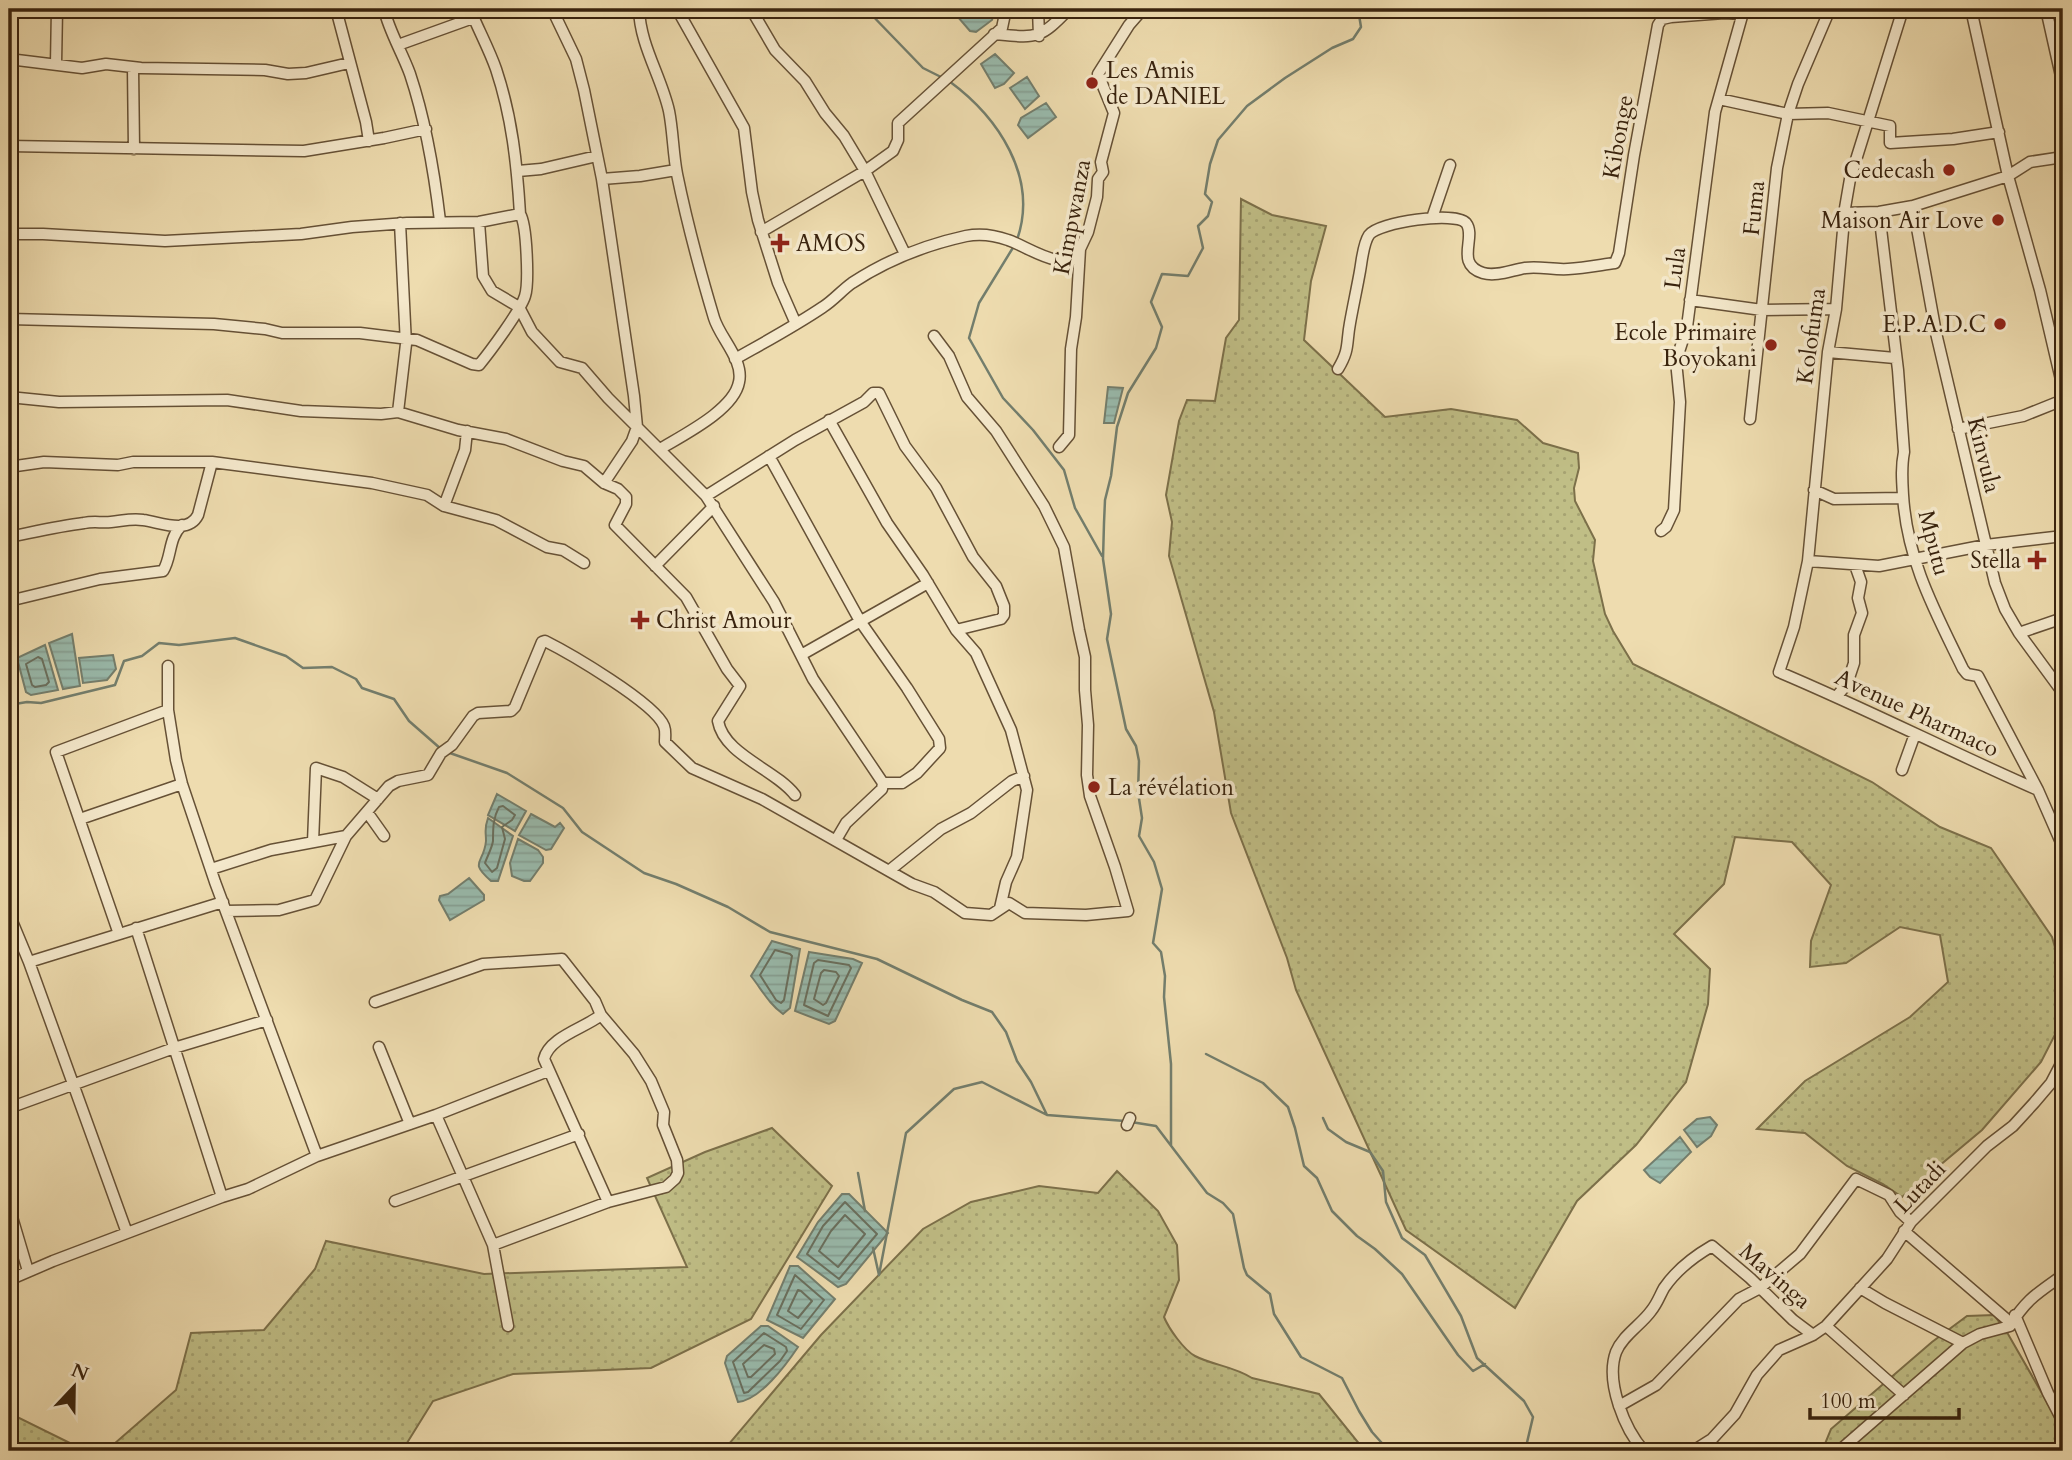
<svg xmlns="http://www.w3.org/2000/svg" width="2072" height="1460" font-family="Cardo,serif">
<defs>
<pattern id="grass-dots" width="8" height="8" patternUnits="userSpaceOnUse" patternTransform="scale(1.75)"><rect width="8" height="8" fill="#c0be86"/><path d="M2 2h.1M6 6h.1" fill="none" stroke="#a6a372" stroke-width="1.8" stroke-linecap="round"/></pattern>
<pattern id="water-rules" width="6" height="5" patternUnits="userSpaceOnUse" patternTransform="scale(1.75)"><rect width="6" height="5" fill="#99bbad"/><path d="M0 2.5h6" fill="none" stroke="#85a094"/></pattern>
</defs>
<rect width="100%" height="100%" fill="#eedcaf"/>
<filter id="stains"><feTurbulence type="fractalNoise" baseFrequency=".00286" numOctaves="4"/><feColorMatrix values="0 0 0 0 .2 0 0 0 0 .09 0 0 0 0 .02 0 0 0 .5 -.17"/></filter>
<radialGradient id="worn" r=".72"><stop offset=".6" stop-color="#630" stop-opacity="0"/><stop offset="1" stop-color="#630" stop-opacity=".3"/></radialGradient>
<path fill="url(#grass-dots)" stroke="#7c704a" stroke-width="2" d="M1241 199 1272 215 1326 226 1311 281 1304 340 1385 417 1451 409 1517 420 1543 443 1578 453 1579 468 1574 488 1575 501 1595 540 1593 561 1605 614 1613 631 1633 664 1872 782 1940 827 1991 848 2052 937 2063 975V1019L2041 1062 1982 1130 1902 1197 1883 1184 1847 1166 1805 1133 1757 1129 1805 1081 1910 1017 1948 982 1940 935 1900 927 1846 963 1810 967 1811 941 1831 885 1792 842 1735 837 1724 884 1674 934 1710 969 1708 1004 1686 1082 1636 1145 1577 1201 1515 1308 1406 1230 1296 990 1287 958 1231 813 1214 712 1169 556 1172 522 1166 495 1179 421 1187 400 1215 401 1226 338 1239 320Z
M772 1128 832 1186 751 1319 651 1368 513 1374 433 1401 402 1451H106L176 1390 191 1333 264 1330 315 1269 326 1241 484 1274 687 1267 647 1178 705 1152Z
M1117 1171 1158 1211 1177 1245 1179 1280 1164 1317C1169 1329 1184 1350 1195 1356 1212 1365 1233 1366 1252 1378L1319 1394 1365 1451H723L821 1335 923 1229 971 1202 1039 1186 1098 1193Z
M1994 1315 2008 1334 2063 1430V1451H1822L1831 1429 1932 1342 1967 1316Z
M9 1411 11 1414 86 1451H9Z"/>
<path fill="url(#water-rules)" stroke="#737e6d" stroke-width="2" d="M967 9H996L992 20 976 32 970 31 957 16Z
M995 54 1014 73 1004 84 995 88 981 64Z
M1027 77 1039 96 1025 109 1010 88Z
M1046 103 1056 117 1028 138 1018 125 1021 118Z
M1108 387 1123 388 1114 423H1104Z
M72 634 80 686 63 689 49 643Z
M45 645 58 690 31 695 26 692 17 658Z
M113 655 116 669 107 680 83 683 79 658Z
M497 794 526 811 515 831 488 815Z
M531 814 555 827 560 823 564 828 551 849 546 850 519 835Z
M488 818 513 836 498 881H491C468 861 484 864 486 841 486 831 484 829 488 818Z
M518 839 538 850 543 857V863L530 881H524L512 876 510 863Z
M469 878 484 895V900L450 920 439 900 440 896 448 894Z
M772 941 800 949 790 1008 783 1014C769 1004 762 990 751 976Z
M809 952 853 959 862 963 835 1021 829 1024 795 1011Z
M1710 1117 1717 1125 1711 1136 1697 1147 1684 1130 1697 1119Z
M1680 1137 1691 1152 1660 1183 1650 1177 1644 1170Z
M842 1194H849L888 1233 846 1284 838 1287 797 1257 818 1222Z
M790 1266H798L835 1299 803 1338 767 1320Z
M761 1326H768L798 1347C786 1365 760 1400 738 1402L725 1363 727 1356Z"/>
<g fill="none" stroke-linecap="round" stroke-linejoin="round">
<path stroke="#696f5e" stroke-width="2" d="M38 657 42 659 49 682 46 685 35 687 32 685 26 664Z
M503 806 515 815 512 820 502 827 505 839 497 868 492 872 485 863C487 857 492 848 493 841 493 828 493 818 499 807Z
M775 950 790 954 792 956 784 1000 781 1003 776 1000 760 975Z
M818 960 849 965 851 968 828 1016 804 1005 814 963Z
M824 970 836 972 839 976 826 1003 823 1005 814 999 821 973Z
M845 1202 877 1234 839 1279 807 1254 823 1226Z
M845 1215 865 1234 838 1267 819 1251 831 1231Z
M795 1275 824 1300 801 1329 777 1315Z
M798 1290 801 1291 812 1301 798 1318 788 1311Z
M764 1333 786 1347 787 1351 780 1361 748 1392 744 1393 733 1362Z
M764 1345 774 1349 775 1354 751 1377H748L743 1364Z"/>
<path stroke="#737e6d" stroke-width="2.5" d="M866 9 923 68 943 78
M949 81C998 117 1039 177 1017 240
M1014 246 979 303 969 338 1003 398 1033 430 1064 470 1075 508 1102 556
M9 705 27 702 41 703 115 685 124 661 142 656 159 643 179 645 235 638 286 656 303 668 332 667 356 679 362 688 394 699 409 721 441 749
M447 752 507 773 563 808 582 832 644 873 676 884 728 907 770 932 877 959 962 1000 992 1012 1006 1032 1017 1061 1031 1082 1047 1115
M1206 1054 1263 1083 1288 1107 1295 1128 1304 1166 1317 1178 1332 1211 1357 1236 1375 1249 1402 1274 1458 1355 1473 1371 1485 1364
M1323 1118 1328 1129 1346 1142 1370 1152 1383 1171 1386 1202 1402 1238 1425 1255 1461 1316 1477 1358 1524 1401 1533 1417 1525 1451
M1131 1122 1156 1126 1207 1193 1223 1203 1233 1214 1244 1268 1247 1275 1270 1294 1274 1314 1301 1357 1342 1378 1359 1411 1372 1432 1389 1451
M1171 1145V1064L1164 997 1165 976 1161 952 1153 943 1162 889 1154 862 1139 836 1142 818 1138 792 1139 761 1136 746 1126 729 1107 639 1111 614 1103 559 1104 523 1105 500 1111 476 1117 427 1128 393 1156 348 1162 327 1151 302 1162 274 1188 276 1203 248 1198 226 1208 216 1212 202 1205 194 1210 164 1218 140 1247 106 1285 78 1332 48 1353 39 1361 27 1358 9
M858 1173 865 1211
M873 1248 879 1275 906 1133 954 1089 982 1082 1047 1115 1125 1121"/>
<g stroke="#665136" stroke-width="13">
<path id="street" d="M336 9 366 122 369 141
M384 9C389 31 402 52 410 74 426 122 434 170 440 221
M552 9 576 59 584 90 602 179 634 396 637 427 632 441 604 483
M639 9C640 45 661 76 669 111 673 131 673 153 677 174 687 223 700 271 714 318 720 338 744 360 739 382 734 410 683 435 660 449
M677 9 744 128 752 192 758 220 778 283 796 324
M751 9 775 50 805 81 825 113 844 136 865 171 905 254
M1038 9 1039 36
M1903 9 1850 179 1845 208 1836 309 1828 352 1808 561 1794 627 1779 672C1867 709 1951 752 2038 790
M1971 9 2008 176 2040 290 2063 388
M2046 9 2063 85
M994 34C1037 38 1039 40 1069 9
M398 45 473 18
M9 59 82 68 106 64 141 68 265 70 288 74 306 73 349 63
M56 64 57 9
M133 68 134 149
M1719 99 1788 114 1828 113 1890 126V143L1953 139 1999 132
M9 146 304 151 384 138 426 129
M518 171 541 169 597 156
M602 179 640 176 676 170
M1913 206 1936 333 1995 583 2005 609 2019 633 2063 693
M1879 212 1898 370 1904 452C1901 467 1902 480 1903 495 1907 561 1935 611 1963 669L1967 674 1978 676 2038 790 2063 847
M1844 213 1879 212 1913 206 2008 176 2030 162 2063 157
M1432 218 1450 165
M479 222 483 276 492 291 519 307 532 332 560 362 582 368 608 398 706 496 774 602 813 679 883 783
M761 232 865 171 893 151 898 140V123L1002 28 1006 9
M9 234H43L165 241 301 234 352 227 407 223 479 222 520 214
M1690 300 1762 310 1836 309
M9 319 214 324 265 329 282 333H360L417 340 472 364 479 365C489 353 521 310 525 296 529 284 527 224 520 214 517 164 512 117 496 69 489 49 478 29 470 9
M1828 352 1895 358
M735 359C765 342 795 326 823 307 834 300 842 290 852 283 887 260 925 245 966 236 981 233 994 235 1008 240 1027 246 1067 276 1080 250
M1338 369C1350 349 1346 344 1350 323 1353 306 1357 288 1360 271 1362 260 1363 244 1369 235 1378 222 1456 211 1466 223 1477 237 1454 264 1483 273 1496 277 1512 270 1525 268 1540 266 1553 270 1568 269 1584 268 1600 265 1615 263L1619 253 1634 155 1658 25 1662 19 1671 17 1724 13 1743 14
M9 397 59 402 227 400 301 411 381 414 398 412 458 430 506 439 563 461 584 466 604 483 618 489 626 497V504L615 525 686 597 727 669 740 686 718 721C724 755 775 769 795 795
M398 412 406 344 400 223
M1750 419 1777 168 1788 114 1798 84 1830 9
M829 420 887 523 923 575 956 630 976 653 1011 730 1027 790 1017 857 1006 882 1000 908
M1958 429 2023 416 2063 400
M1059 447 1069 435 1071 349 1076 317 1080 249 1088 232 1097 197 1098 179 1103 172 1101 162 1114 113 1098 74 1129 25 1143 9
M769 456 860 621 907 688 939 739 940 748 917 773 902 783H883L882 789 846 823 836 840
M9 467 44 462 118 465 133 462H212L372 483 427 495 444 506 496 520 547 547 563 550 584 563
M1814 490 1834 499 1903 498
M706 496 795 440 864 402 873 393H879L905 446 936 488 973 557 996 586 1004 606V615L1001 619 956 630
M444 506 465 450 467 431
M1661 531 1666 527 1674 510 1680 402 1676 361 1687 327 1715 112 1744 9
M9 537C34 532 59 526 84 523 93 521 102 523 111 522 122 521 132 518 143 520 160 522 188 535 198 515L212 462
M1808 561 1879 566 1986 545 2063 536
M655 566 714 506
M9 601 100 579 163 571C172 557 168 538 182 525
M2019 633 2063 618
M801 655 928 583
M168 666V710L176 760 182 784 215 882 317 1156
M1837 696 1847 684 1854 663V635L1862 613 1858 598 1861 582 1855 565
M1902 770 1915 734
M367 812 384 836
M80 819 182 784
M313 842 316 768 343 777 378 799
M211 869 271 850 346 836
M890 870 941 829 971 813 1012 781 1024 776
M226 911 279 910 315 900 346 836 389 786 398 781 428 775 441 753 452 745 473 716 478 713 511 711 515 707 542 642 545 641C569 653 655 703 664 726 666 731 665 736 665 742L692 768 762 799 912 884 934 892 965 913 991 915 1009 903 1025 913 1086 915 1128 911 1115 867 1090 796 1087 775 1088 725 1085 690V657L1079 630 1064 547 1044 506 996 431 967 397 949 356 934 336
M9 914 29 962 127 1233
M136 928 222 1197
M119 934 56 752 168 710
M29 962 223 902
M375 1002 483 964 562 959 595 1001 601 1015 634 1054 651 1081 664 1112 663 1125 677 1160 678 1173 675 1179 666 1187 608 1202 493 1245
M601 1015C585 1028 549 1037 544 1059L608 1202
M379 1047 410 1124
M9 1108 174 1048 267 1020
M436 1115 493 1245 508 1326
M1127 1125 1130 1118
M395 1201 579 1134
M9 1207 28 1271
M1904 1231 2012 1324
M9 1280 53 1261 222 1197 248 1189 317 1156 436 1115 548 1071
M1860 1288 1885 1303 1963 1343
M2015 1315 2048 1393 2063 1422
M1826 1326 1904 1395
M1619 1406 1656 1385 1739 1299 1760 1288 1800 1254 1856 1179 1889 1195 1900 1212 1911 1222
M1644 1451C1625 1430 1605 1382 1616 1352 1623 1335 1641 1325 1651 1311 1657 1304 1660 1295 1664 1288 1677 1269 1693 1257 1712 1246L1750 1278 1793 1320 1813 1335
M1693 1451 1712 1439 1735 1414 1757 1375 1779 1350 1813 1335 1826 1326 1887 1259 1911 1222 1987 1146 2013 1126 2034 1103 2051 1083 2063 1060
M1839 1451 1963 1343 1980 1334 2010 1326C2026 1299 2038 1293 2063 1275"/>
</g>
<use href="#street" stroke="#f4e8cb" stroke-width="10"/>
</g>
<g fill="#8f2418" stroke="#f4e8cb" stroke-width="2.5">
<circle cx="1092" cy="83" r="7"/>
<circle cx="1949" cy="170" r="7"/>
<circle cx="1998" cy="220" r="7"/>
<path d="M776.5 232.5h7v7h7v7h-7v7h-7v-7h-7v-7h7z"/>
<circle cx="2000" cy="324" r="7"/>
<circle cx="1771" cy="345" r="7"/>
<path d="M2033.5 549.5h7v7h7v7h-7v7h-7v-7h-7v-7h7z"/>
<path d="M636.5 609.5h7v7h7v7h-7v7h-7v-7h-7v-7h7z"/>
<circle cx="1094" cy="787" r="7"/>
</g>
<g text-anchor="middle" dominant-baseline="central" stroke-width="7" stroke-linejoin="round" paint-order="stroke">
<g font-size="23" fill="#39230e" stroke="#f4e8cb" text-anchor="end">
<text x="1106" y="70" text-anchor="start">Les Amis<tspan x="1106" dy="26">de DANIEL</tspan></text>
<text x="1935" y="170">Cedecash</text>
<text x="1984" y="220">Maison Air Love</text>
<text x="796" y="243" text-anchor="start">AMOS</text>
<text x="1986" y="324">E.P.A.D.C</text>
<text x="1757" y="332">Ecole Primaire<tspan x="1757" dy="26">Boyokani</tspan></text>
<text x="2021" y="560">Stella</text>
<text x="656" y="620" text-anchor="start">Christ Amour</text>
<text x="1108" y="787" text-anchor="start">La révélation</text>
</g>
<g font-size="23" fill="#39230e" stroke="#f4e8cb">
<text transform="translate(1618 137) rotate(-80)">Kibonge</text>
<text transform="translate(1754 208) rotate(-84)">Fuma</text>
<text transform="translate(1072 217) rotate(-79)">Kimpwanza</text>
<text transform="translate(1675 268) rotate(-82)">Lula</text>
<text transform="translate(1811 336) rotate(-82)">Kolofuma</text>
<text transform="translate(1984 455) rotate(76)">Kinvula</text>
<text transform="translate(1934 543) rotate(75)">Mputu</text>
<text transform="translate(1917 713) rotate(25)">Avenue Pharmaco</text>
<text transform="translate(1920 1187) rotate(-46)">Lutadi</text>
<text transform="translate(1775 1276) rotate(41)">Mavinga</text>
</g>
</g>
<rect width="2072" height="1460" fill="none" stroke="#eedcaf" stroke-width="35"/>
<rect x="10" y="10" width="2051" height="1439" fill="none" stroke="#39230e" stroke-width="3.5"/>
<rect x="18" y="18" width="2037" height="1425" fill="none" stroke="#39230e" stroke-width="2"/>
<g transform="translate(74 1387) rotate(22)" stroke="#f4e8cb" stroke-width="5" paint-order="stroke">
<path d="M0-5L12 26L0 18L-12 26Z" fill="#39230e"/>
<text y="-10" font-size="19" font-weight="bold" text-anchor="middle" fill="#39230e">N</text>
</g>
<path d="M1810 1408v10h149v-10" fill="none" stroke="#39230e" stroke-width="3.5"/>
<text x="1820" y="1408" font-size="21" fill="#39230e" stroke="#f4e8cb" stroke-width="5" paint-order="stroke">100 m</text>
<rect width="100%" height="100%" filter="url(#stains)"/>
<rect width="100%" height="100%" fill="url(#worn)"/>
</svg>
